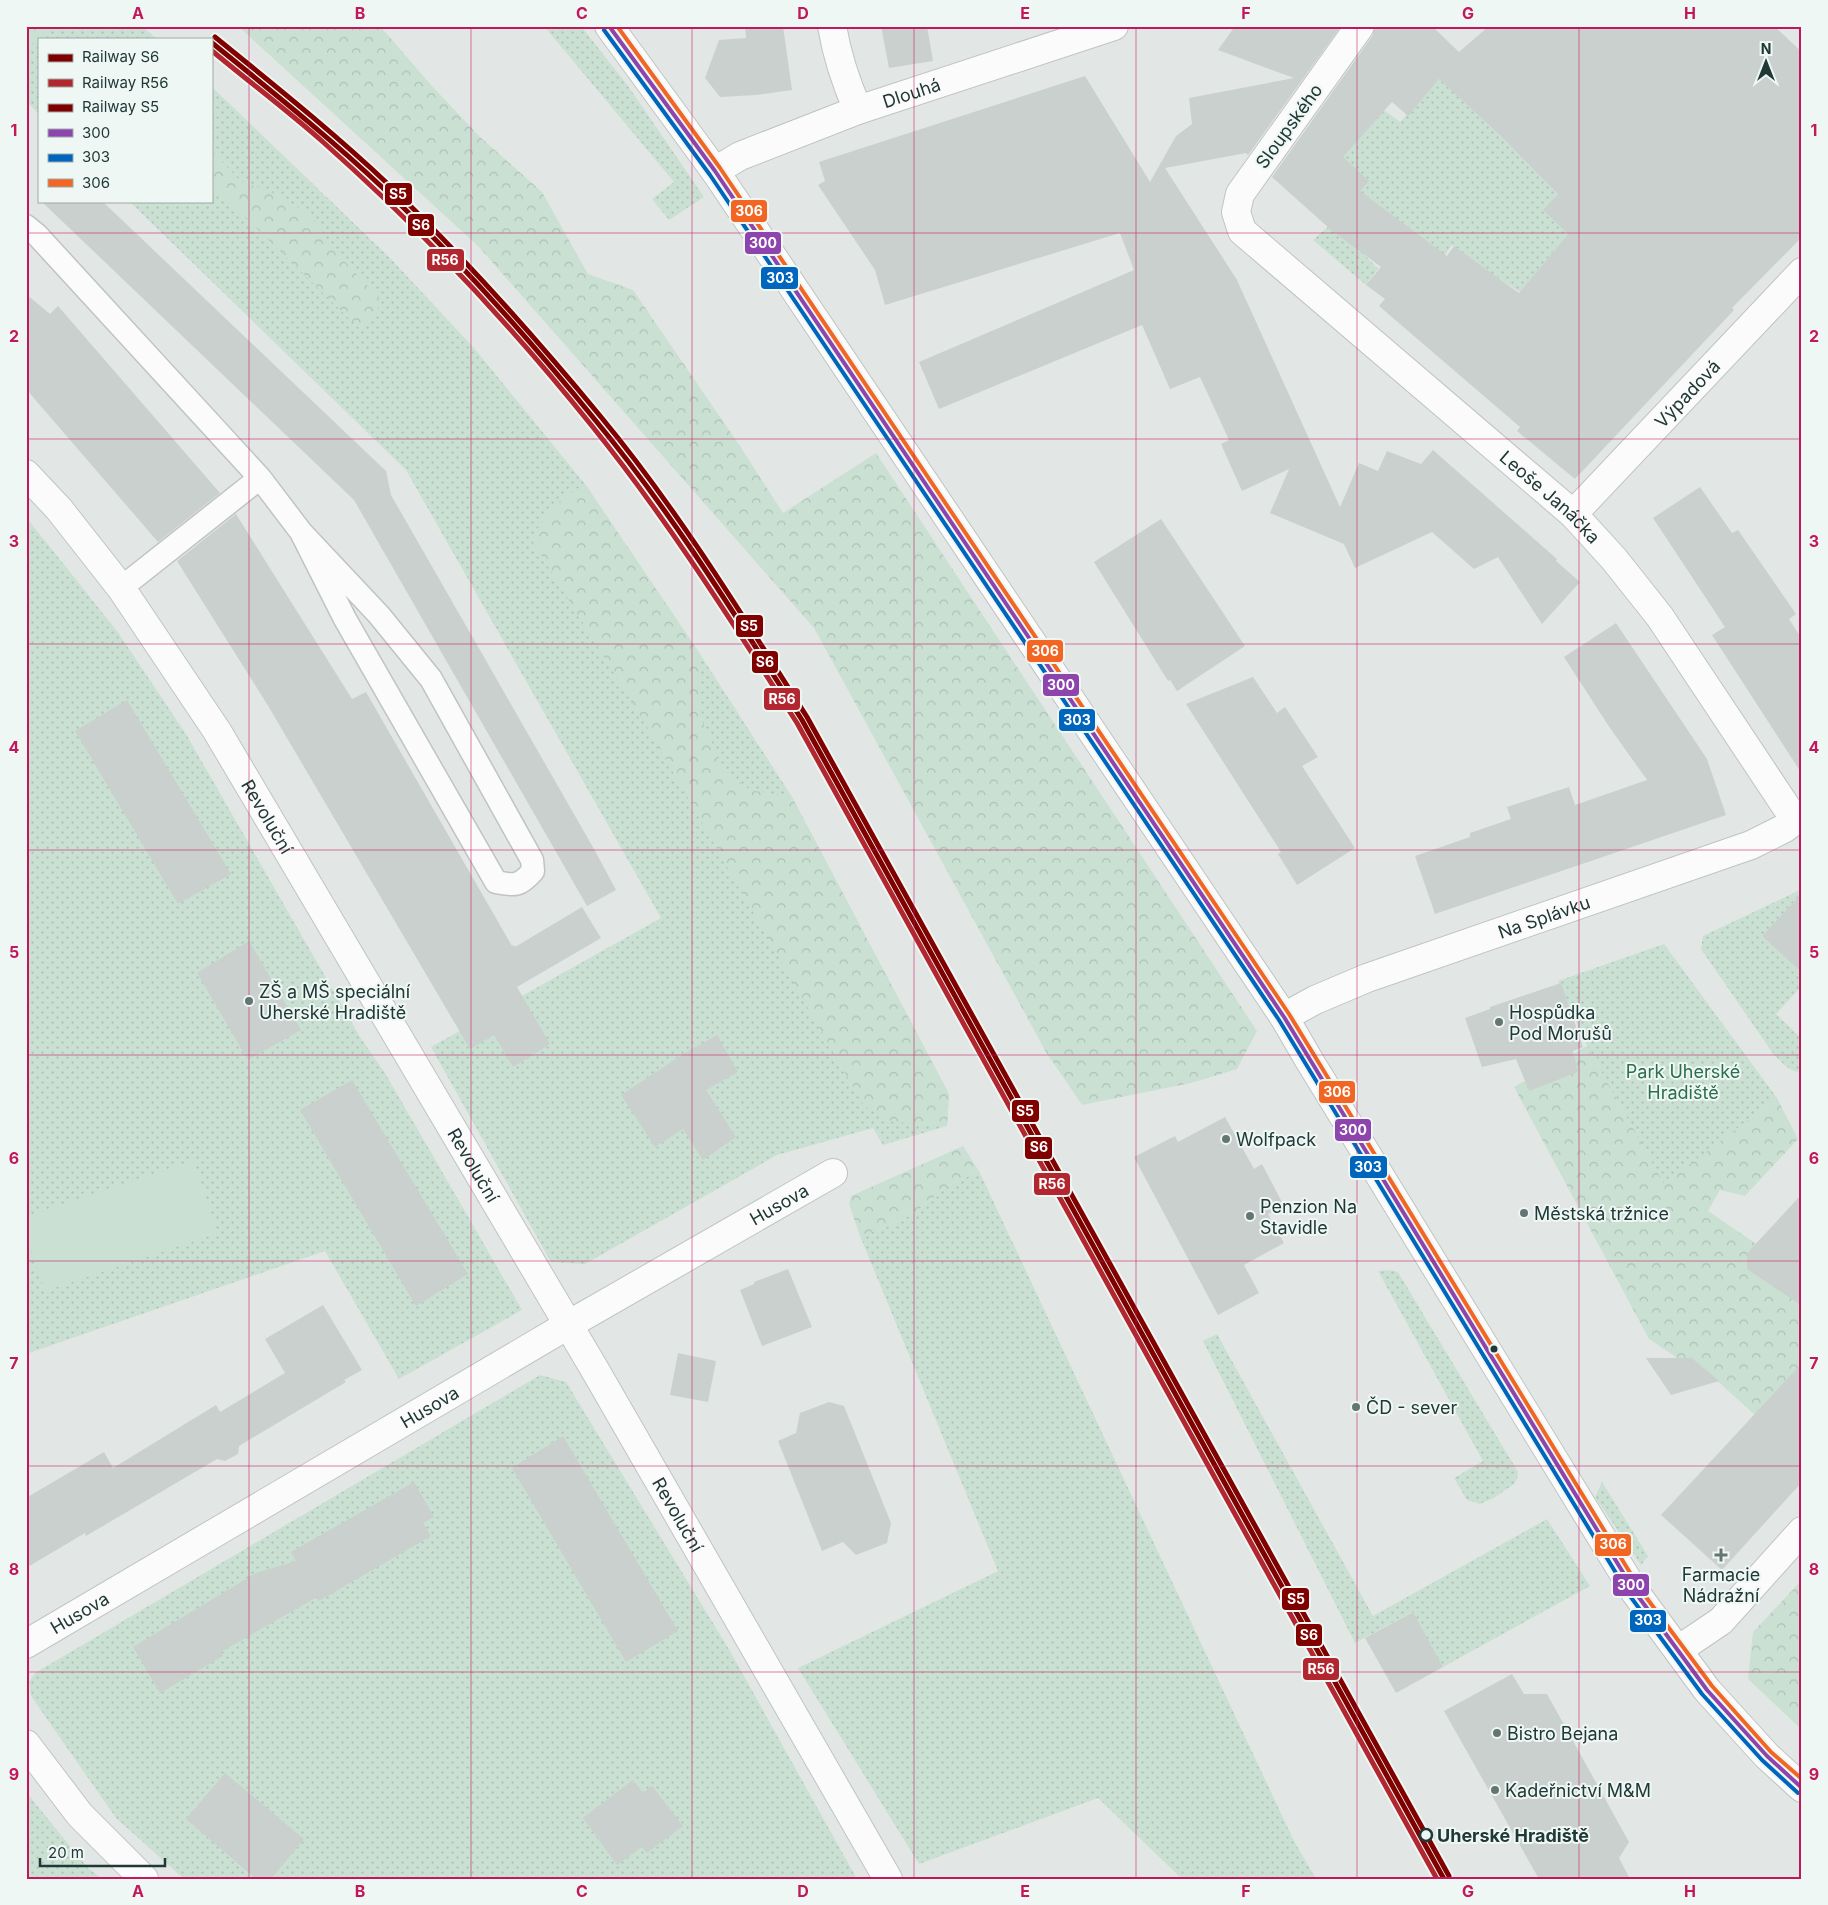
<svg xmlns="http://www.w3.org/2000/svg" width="1828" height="1905" font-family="Inter,sans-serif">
<defs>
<pattern id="green-dots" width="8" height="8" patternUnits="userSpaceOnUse" patternTransform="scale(1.25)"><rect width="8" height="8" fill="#cae0d3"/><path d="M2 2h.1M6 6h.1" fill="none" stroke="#adc1b6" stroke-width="1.8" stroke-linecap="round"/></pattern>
<pattern id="forest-crowns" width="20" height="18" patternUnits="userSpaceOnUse" patternTransform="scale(1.25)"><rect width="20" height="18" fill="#cae0d3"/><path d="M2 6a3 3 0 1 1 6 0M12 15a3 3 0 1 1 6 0" fill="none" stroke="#adc1b6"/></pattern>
</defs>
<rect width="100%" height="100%" fill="#e2e7e5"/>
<path fill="url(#green-dots)" d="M49 26H142L157 39H39V114L26 101V49L50 27Z
M544 26H581L628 86 704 197 669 220 652 199 674 182Z
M1439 79 1602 143 1544 210 1568 234 1520 292 1475 263 1452 245 1445 255 1364 254 1378 269 1366 285 1313 240 1328 227 1366 180 1320 137 1384 110 1400 122Z
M211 86 390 258 474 348 585 484 700 654 792 797 949 1094 947 1126 883 1145 873 1128 777 1155 585 1264 551 1262 431 1047 661 918 406 470 129 201H211Z
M26 517 117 631 186 734 360 1037 385 1073 522 1310 399 1379 325 1251 26 1354Z
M1802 889V893L1762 936 1802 973V986L1776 1014 1802 1039V1072C1790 1073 1782 1062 1774 1055L1701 949 1703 936Z
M1664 944 1777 1098 1664 1185 1587 1046 1558 981Z
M979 1171 1294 1841 1316 1879H1182L1098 1798 919 1864 798 1668 998 1571 860 1236 889 1226 914 1213 948 1186Z
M1390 1270 1398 1272 1518 1472 1517 1479 1514 1484 1494 1498 1480 1504 1467 1500 1454 1478 1483 1461 1378 1271Z
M1217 1334 1373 1616 1547 1519 1590 1586 1443 1667 1412 1612 1355 1643 1203 1341Z
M540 1375 566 1382 730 1651 857 1879H184L116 1818 31 1696 29 1682 35 1673Z
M1602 1482 1648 1556 1641 1565 1595 1497Z
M26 1792 88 1868 102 1879H26Z"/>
<path fill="url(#forest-crowns)" d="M26 26H49L50 27 26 49Z
M238 26H380L432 86 480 137 542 192 588 274 633 290 740 446 783 513 876 453 1257 1031 1237 1069 1191 1083 1082 1105 1046 1052 814 628 478 246Z
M211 149 240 181 276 194 312 216 332 248 382 301 374 314 360 329 211 184Z
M585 484 700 654 702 720 724 770 750 790 792 797 949 1094 947 1126 893 1122 864 1106 646 725 531 539C549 510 556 501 585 484Z
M1587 1046 1664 1184 1777 1098 1798 1139 1745 1196 1720 1190 1708 1211 1802 1275V1363L1755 1415 1692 1358H1677L1649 1339 1514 1087Z
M963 1146 979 1171 948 1186 914 1213 889 1226 860 1236 849 1204 851 1196Z
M1802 1580V1730L1748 1679 1753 1632Z"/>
<path fill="#cae0d3" d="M194 1161 218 1233 45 1291 26 1236V1217Z"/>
<path fill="#cad0ce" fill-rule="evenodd" d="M745 26H783L792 90 756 95 720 97 705 78 719 40 746 38Z
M881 26H927L933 61 889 68Z
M1235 26H1341L1248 155 1246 153 1165 168 1237 280 1340 507 1359 463 1378 471 1387 451 1421 464 1433 450 1557 559 1556 561 1580 582 1542 624 1498 557 1474 569 1432 532 1355 568 1344 544 1270 513 1289 469 1242 491 1221 444 1229 440 1200 377 1170 389 1142 325 939 409 919 362 1134 270 1120 233 885 305 875 270 818 185 825 181 819 162 1085 76 1150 182 1176 136 1192 124 1189 98 1294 78 1218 50Z
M1375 26H1432L1459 52 1489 26H1774L1802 52V237L1732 308 1734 310 1575 479 1517 431 1520 427 1379 306 1385 299 1366 285 1381 267 1330 229 1272 177 1373 35ZM1439 79 1500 135 1558 194 1543 210 1568 234 1519 293 1454 246 1447 256 1360 191 1369 181 1343 157 1392 102 1408 116Z
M41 201H102L386 471 391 495 594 849 616 890 587 906 354 500Z
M26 294 50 314 58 306 220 493 158 542 26 389Z
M1700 487 1732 533 1738 530 1796 614 1789 619 1802 639V774L1712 635 1725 627 1653 518Z
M236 514 352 699 366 692 512 946 514 945 515 947 582 907 601 938 517 987 550 1044 513 1067 494 1035 470 1049 267 704 177 561Z
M1161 519 1245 646 1177 691 1170 680 1168 681 1094 562Z
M1616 623 1707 759 1726 815 1435 914 1415 856 1470 837V833L1511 819 1507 807 1569 787 1575 805 1647 780 1610 728 1564 657Z
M1253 677 1277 713 1285 707 1318 757 1302 766 1355 848 1297 885 1278 854 1281 852 1186 704Z
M127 700 231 874 178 904 75 731Z
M1802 893V973L1762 936Z
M249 941 301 1030 248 1060 197 973Z
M1561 983 1583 1047 1573 1051 1578 1072 1529 1091 1516 1059 1482 1067 1465 1018 1490 1009V1007Z
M717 1035 738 1072 706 1090 736 1137 703 1160 683 1129 655 1147 621 1095 685 1053Z
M352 1080 468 1274 416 1306 300 1110Z
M1225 1117 1254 1169 1262 1164 1284 1206 1268 1214 1284 1243 1244 1265 1259 1293 1218 1315 1134 1157 1175 1136 1178 1142Z
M1802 1194V1306L1747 1269V1256L1750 1250Z
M788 1269 812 1327 762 1346 740 1290 754 1284V1282Z
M323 1305 362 1370 344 1380 346 1382 239 1446 238 1454 225 1461 217 1459 86 1536 85 1533 26 1568V1498L104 1452 113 1468 216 1405 220 1412 285 1373 265 1339Z
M678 1353 716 1361 708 1402 670 1395Z
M1646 1358H1692L1719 1381 1671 1395Z
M1802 1363V1482L1722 1570 1661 1515Z
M829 1402 844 1406 891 1523 887 1543 856 1555 843 1542 822 1551 778 1441 796 1433 800 1413Z
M563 1436 678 1631 626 1662 512 1468Z
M414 1482 434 1517 423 1523 431 1536 319 1601 317 1597 221 1652 223 1656 160 1693 133 1647 256 1573 296 1561 291 1552Z
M1413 1612 1443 1667 1396 1693 1365 1638Z
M1512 1674 1524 1694H1547L1629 1842 1619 1858 1630 1879H1539L1444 1711Z
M225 1773 304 1839 271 1879H256L186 1819Z
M633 1780 643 1793 652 1786 683 1826 647 1853 642 1847 617 1865 583 1818Z"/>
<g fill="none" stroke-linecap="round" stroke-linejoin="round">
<g stroke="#bfc4c2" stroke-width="25">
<path id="lane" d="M26 226 37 235 260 478 301 532 379 615 431 679 532 860 533 871C520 886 515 886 496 882L345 619 301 532
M121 588 260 478"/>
</g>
<g stroke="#bfc4c2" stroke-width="30">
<g id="street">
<path d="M609 26 715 171 1284 1017 1309 1060 1635 1592 1707 1690 1767 1756 1802 1788"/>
<path d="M832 26C837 56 846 83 858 110"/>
<path id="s1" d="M1360 26 1240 194 1236 212 1242 231 1573 514 1614 559 1660 617 1795 820"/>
<path id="s2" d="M715 171 740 156 858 110 1114 26"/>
<path id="s3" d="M26 474 59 509 121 588 217 731 595 1370 888 1879"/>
<path id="s4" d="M1573 514 1802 272"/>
<path id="s5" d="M1284 1017 1315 1000 1367 978 1751 845 1785 828 1802 815"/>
<path id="s6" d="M26 1644 568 1325 833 1173"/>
<path d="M1678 1650 1721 1621 1802 1531"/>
<path d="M26 1744 80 1815 144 1879"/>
</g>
</g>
<use href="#lane" stroke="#fbfbfb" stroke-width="22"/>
<use href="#street" stroke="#fbfbfb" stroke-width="28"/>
<g stroke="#eff7f4" stroke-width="8">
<path id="bus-1" d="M609 26 715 171 1284 1017 1635 1592 1707 1690 1767 1756 1802 1788"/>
</g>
<g stroke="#eff7f4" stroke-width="8">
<path id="bus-2" d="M604 30 710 175 1279 1020 1630 1596 1702 1694 1762 1760 1798 1793"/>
</g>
<g stroke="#eff7f4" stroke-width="8">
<path id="bus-3" d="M617 26 720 168 1289 1014 1640 1589 1712 1686 1771 1752 1802 1779"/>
</g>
<use href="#bus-1" stroke="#8e44ad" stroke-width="4"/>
<use href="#bus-2" stroke="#0065bd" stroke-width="4"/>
<use href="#bus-3" stroke="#f26522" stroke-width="4"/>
<g stroke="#eff7f4" stroke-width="9">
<path id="rail-1" d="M211 42C270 90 329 137 384 189 460 261 530 340 596 421 673 514 737 618 802 720L1444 1879"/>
</g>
<g stroke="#eff7f4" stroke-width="9">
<path id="rail-2" d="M211 50C248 81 287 110 323 142 420 228 511 325 592 426 668 520 732 622 797 723L1437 1879"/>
</g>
<g stroke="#eff7f4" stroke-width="9">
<path id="rail-3" d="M215 37C274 85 333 132 389 185 464 257 534 336 601 417 678 510 742 615 807 717L1449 1876"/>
</g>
<use href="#rail-1" stroke="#800000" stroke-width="5"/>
<use href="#rail-2" stroke="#b2272f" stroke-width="5"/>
<use href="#rail-3" stroke="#800000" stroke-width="5"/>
</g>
<path fill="none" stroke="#c2185b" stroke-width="1" stroke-opacity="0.55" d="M249 26V1879M471 26V1879M692 26V1879M914 26V1879M1136 26V1879M1357 26V1879M1579 26V1879M26 233H1802M26 439H1802M26 644H1802M26 850H1802M26 1055H1802M26 1261H1802M26 1466H1802M26 1672H1802"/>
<g fill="#647673" stroke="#eff7f4" stroke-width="2">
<circle cx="249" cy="1001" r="5"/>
<circle cx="1499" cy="1022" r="5"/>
<circle cx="1226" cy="1139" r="5"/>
<circle cx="1524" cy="1213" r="5"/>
<circle cx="1250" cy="1216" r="5"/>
<circle cx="1356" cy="1407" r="5"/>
<path d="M1718.5 1547.5h5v5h5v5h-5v5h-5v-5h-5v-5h5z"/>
<circle cx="1497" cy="1733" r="5"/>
<circle cx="1495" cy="1790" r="5"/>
</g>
<circle fill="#203936" stroke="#eff7f4" stroke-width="2" cx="1494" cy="1349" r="4.5"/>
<circle fill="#eff7f4" stroke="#203936" stroke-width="2.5" cx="1426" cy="1835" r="6"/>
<g text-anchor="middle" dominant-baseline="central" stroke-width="4" stroke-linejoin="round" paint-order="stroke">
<g font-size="18" fill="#203936" stroke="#eff7f4">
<text stroke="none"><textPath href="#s2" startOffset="212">Dlouhá</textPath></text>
<text transform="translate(1289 126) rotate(-54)">Sloupského</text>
<text stroke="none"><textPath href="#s4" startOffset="166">Výpadová</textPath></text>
<text stroke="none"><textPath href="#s1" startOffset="652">Leoše Janáčka</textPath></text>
<text stroke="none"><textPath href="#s3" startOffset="420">Revoluční</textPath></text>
<text stroke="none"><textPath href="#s5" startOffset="279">Na Splávku</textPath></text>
<text stroke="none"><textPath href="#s3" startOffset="825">Revoluční</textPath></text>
<text stroke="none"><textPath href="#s6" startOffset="872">Husova</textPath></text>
<text stroke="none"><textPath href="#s6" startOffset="468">Husova</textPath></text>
<text stroke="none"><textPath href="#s3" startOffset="1230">Revoluční</textPath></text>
<text stroke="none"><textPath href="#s6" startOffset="62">Husova</textPath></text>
</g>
<g font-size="18" fill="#203936" stroke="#eff7f4" text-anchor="start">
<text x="259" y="991">ZŠ a MŠ speciální<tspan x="259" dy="21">Uherské Hradiště</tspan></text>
<text x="1509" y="1012">Hospůdka<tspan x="1509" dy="21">Pod Morušů</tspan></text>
<text x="1236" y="1139">Wolfpack</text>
<text x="1260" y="1206">Penzion Na<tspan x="1260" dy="21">Stavidle</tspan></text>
<text x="1534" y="1213">Městská tržnice</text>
<text x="1366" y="1407">ČD - sever</text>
<text x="1721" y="1574" text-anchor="middle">Farmacie<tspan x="1721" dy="21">Nádražní</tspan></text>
<text x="1507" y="1733">Bistro Bejana</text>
<text x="1505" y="1790">Kadeřnictví M&amp;M</text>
</g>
<g font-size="18" fill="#2b6f4e" stroke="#eff7f4">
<text x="1683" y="1071">Park Uherské<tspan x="1683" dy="21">Hradiště</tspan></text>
</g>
<g font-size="18" font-weight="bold" fill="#203936" stroke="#eff7f4" text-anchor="start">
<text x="1437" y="1835">Uherské Hradiště</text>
</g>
</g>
<g stroke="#eff7f4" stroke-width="2">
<rect x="384" y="182" width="29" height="24" rx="5" fill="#800000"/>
<rect x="730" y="199" width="38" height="24" rx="5" fill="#f26522"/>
<rect x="407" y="213" width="28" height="24" rx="5" fill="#800000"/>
<rect x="744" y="231" width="38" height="24" rx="5" fill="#8e44ad"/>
<rect x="426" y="248" width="39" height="24" rx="5" fill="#b2272f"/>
<rect x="760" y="266" width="39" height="24" rx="5" fill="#0065bd"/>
<rect x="735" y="614" width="29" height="24" rx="5" fill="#800000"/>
<rect x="1026" y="639" width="38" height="24" rx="5" fill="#f26522"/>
<rect x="751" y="650" width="28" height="24" rx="5" fill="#800000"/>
<rect x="1042" y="673" width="38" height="24" rx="5" fill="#8e44ad"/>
<rect x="763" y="687" width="38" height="24" rx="5" fill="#b2272f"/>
<rect x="1058" y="708" width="38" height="24" rx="5" fill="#0065bd"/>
<rect x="1318" y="1080" width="38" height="24" rx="5" fill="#f26522"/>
<rect x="1011" y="1099" width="29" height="24" rx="5" fill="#800000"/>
<rect x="1334" y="1118" width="38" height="24" rx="5" fill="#8e44ad"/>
<rect x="1024" y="1136" width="29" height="24" rx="5" fill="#800000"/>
<rect x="1349" y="1155" width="39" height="24" rx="5" fill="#0065bd"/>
<rect x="1033" y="1172" width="38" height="24" rx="5" fill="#b2272f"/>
<rect x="1594" y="1533" width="38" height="24" rx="5" fill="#f26522"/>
<rect x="1612" y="1573" width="38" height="24" rx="5" fill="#8e44ad"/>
<rect x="1281" y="1587" width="29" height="24" rx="5" fill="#800000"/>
<rect x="1629" y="1609" width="38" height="24" rx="5" fill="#0065bd"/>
<rect x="1295" y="1623" width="28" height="24" rx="5" fill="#800000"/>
<rect x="1302" y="1657" width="38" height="24" rx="5" fill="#b2272f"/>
</g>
<g font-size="14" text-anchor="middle" font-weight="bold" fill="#fff">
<text x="398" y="199">S5</text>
<text x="749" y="216">306</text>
<text x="421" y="230">S6</text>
<text x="763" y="248">300</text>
<text x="445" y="265">R56</text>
<text x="780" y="283">303</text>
<text x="749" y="631">S5</text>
<text x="1045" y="656">306</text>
<text x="765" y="667">S6</text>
<text x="1061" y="690">300</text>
<text x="782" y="704">R56</text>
<text x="1077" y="725">303</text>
<text x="1337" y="1097">306</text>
<text x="1025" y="1116">S5</text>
<text x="1353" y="1135">300</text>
<text x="1039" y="1152">S6</text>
<text x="1368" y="1172">303</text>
<text x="1052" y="1189">R56</text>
<text x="1613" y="1549">306</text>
<text x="1631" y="1590">300</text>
<text x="1296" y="1604">S5</text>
<text x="1648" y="1625">303</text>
<text x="1309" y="1640">S6</text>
<text x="1321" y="1674">R56</text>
</g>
<rect width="1828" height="1905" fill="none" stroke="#eff7f4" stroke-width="55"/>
<rect x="38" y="38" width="175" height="165" fill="#eff7f4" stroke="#9caba8"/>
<rect x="48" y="54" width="25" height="8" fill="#800000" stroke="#9caba8"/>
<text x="82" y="62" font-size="15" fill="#203936">Railway S6</text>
<rect x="48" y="79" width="25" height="8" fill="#b2272f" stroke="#9caba8"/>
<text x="82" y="88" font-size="15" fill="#203936">Railway R56</text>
<rect x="48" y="104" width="25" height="8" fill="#800000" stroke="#9caba8"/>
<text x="82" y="112" font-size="15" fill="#203936">Railway S5</text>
<rect x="48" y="129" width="25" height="8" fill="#8e44ad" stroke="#9caba8"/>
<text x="82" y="138" font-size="15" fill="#203936">300</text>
<rect x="48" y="154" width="25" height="8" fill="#0065bd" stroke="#9caba8"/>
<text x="82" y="162" font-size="15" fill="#203936">303</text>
<rect x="48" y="179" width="25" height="8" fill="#f26522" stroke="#9caba8"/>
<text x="82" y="188" font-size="15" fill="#203936">306</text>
<g transform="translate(1766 62)" stroke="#eff7f4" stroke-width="4" paint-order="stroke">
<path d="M0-4L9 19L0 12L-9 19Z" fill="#203936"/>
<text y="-8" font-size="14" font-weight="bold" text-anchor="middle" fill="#203936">N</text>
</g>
<path d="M40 1858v8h125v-8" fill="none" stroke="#203936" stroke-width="2.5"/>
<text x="48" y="1858" font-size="15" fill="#203936" stroke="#eff7f4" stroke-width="4" paint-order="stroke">20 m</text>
<rect x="28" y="28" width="1772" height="1850" fill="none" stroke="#c2185b" stroke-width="2"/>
<g font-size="16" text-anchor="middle" font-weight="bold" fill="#c2185b">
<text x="138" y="19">A</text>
<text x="360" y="19">B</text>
<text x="582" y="19">C</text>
<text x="803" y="19">D</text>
<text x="1025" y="19">E</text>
<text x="1246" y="19">F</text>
<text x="1468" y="19">G</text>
<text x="1690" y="19">H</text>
<text x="14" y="136">1</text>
<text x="1814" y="136">1</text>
<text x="14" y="342">2</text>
<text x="1814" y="342">2</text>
<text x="14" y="547">3</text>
<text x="1814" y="547">3</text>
<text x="14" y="753">4</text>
<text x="1814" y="753">4</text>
<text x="14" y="958">5</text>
<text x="1814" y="958">5</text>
<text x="14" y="1164">6</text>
<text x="1814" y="1164">6</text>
<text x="14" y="1369">7</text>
<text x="1814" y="1369">7</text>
<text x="14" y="1575">8</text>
<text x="1814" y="1575">8</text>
<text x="14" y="1780">9</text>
<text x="1814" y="1780">9</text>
<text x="138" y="1897">A</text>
<text x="360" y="1897">B</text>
<text x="582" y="1897">C</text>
<text x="803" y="1897">D</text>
<text x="1025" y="1897">E</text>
<text x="1246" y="1897">F</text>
<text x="1468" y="1897">G</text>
<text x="1690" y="1897">H</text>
</g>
</svg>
